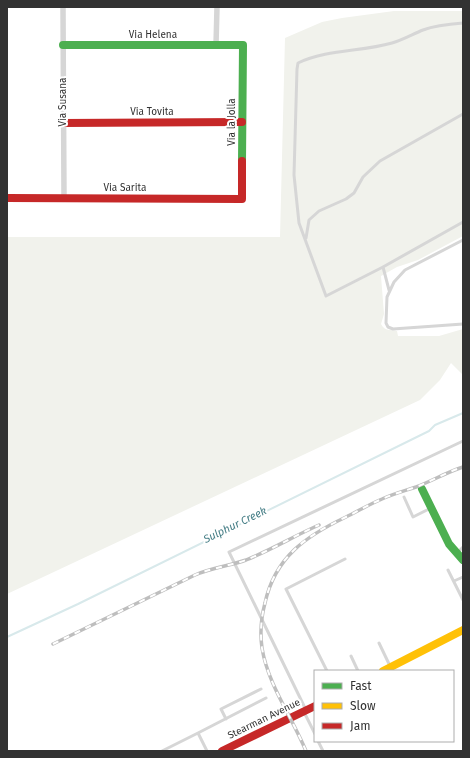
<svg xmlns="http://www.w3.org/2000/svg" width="470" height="758" font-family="'Fira Sans',sans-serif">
<rect width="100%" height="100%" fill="#fff"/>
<path fill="#f1f2ec" d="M394 11H463V236L418 260 397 267 381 276 384 314 381 324C385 332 391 329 397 331L398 336H439L463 329V375L451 363 440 380 420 400 7 594V237H280L285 38 322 22 342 18Z"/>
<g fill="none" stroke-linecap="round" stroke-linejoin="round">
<path stroke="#d8e9eb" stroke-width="2" d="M7 637 78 604 429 431 435 425 463 413"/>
<path stroke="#d6d6d6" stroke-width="3" d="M306 238 309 220 319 211 346 199 354 193 363 177 380 161 463 114
M463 240 405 270 394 282 387 297 386 323 388 327 393 329 463 324
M383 267 463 222
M389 290 383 267 326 296 299 223 294 175 297 69 298 63C328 49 361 52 392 43 403 40 413 34 423 30 436 25 449 24 463 23
M404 497 413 517 431 508
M458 552 463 547
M448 570 463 600
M454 581 463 577
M379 643 390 666
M351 656 358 671
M327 671 286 589 345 559
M306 710 229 552 463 441
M304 712 315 734
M226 719 221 709 261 689
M198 733 266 698
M318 741 323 751
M162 751 198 733 207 751"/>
<path stroke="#d6d6d6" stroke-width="5.5" d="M63 7 64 197
M216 45 217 7"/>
<path stroke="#4caf50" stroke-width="8" d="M63 45H243L242 161
M422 489 449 544 463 560"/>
<path stroke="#ffc107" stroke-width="8" d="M383 671 463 630"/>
<path stroke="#c62828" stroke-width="8" d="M63 123 242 122
M7 198 242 199V161
M222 751 315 706"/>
<g stroke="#bebebe" stroke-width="3.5">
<path id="rail" d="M53 644 195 575C211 568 229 566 246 560 271 550 294 536 319 525
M306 751C292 717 268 685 262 648 260 634 261 618 265 603 275 557 306 536 346 517 358 511 370 504 382 499 393 494 404 491 416 487 432 481 447 472 463 467"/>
</g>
<use href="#rail" stroke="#fff" stroke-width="2" stroke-dasharray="6" stroke-linecap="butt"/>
</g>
<g text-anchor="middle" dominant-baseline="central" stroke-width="4" stroke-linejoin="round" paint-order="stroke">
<g font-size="10" fill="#323232" stroke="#fff">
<text x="153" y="35">Via Helena</text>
<text transform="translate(63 102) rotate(-90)">Via Susana</text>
<text x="152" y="112">Via Tovita</text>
<text transform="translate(232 122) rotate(-90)">Via la Jolla</text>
<text x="125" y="188">Via Sarita</text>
<text transform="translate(264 719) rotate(-26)">Stearman Avenue</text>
</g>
<g font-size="11" font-style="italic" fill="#467e86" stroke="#fff">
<text transform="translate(235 525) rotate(-26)">Sulphur Creek</text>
</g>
</g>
<rect width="470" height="758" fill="none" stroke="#323232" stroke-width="16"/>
<rect x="314" y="670" width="140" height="72" fill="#ffffff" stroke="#adadad"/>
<rect x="322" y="683" width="20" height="6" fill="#4caf50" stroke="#adadad"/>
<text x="350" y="690" font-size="12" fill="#323232">Fast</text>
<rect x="322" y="703" width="20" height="6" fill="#ffc107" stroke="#adadad"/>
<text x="350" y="710" font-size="12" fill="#323232">Slow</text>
<rect x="322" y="723" width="20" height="6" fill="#c62828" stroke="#adadad"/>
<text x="350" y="730" font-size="12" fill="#323232">Jam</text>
</svg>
